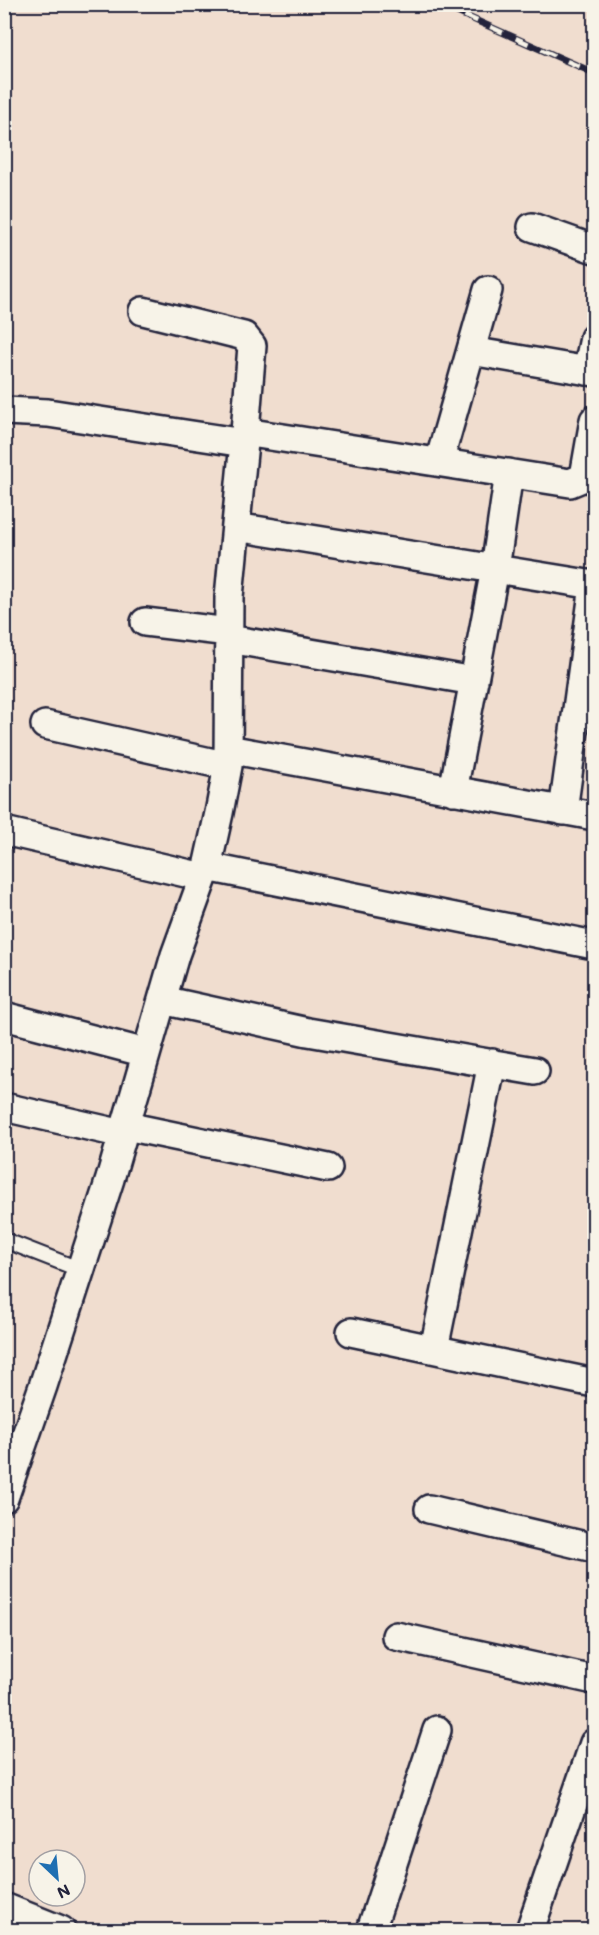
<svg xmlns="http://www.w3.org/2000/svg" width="599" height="1935" font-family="Mali,sans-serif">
<rect width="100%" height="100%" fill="#f0ddcf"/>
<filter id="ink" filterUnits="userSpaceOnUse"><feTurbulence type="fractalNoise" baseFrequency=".0167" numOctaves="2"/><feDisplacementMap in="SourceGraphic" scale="12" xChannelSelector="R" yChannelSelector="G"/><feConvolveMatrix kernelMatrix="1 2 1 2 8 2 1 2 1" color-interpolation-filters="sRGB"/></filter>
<g filter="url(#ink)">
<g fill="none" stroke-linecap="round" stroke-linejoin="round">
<g stroke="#22223b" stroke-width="18">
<path id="service" d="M4 1240 81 1270"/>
</g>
<g stroke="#22223b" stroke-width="32">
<path id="minor" d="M532 227 594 249
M471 351 594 372
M587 371 594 338
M4 411 48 413 244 443
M245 432 570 483 582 478 585 471 594 420
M439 462 488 290
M236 527 594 585
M145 622 229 632
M229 639 474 681
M45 725 228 766
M228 749 594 816
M453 791 495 569 509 473
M563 811 594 585
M4 831 203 877
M207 867 594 945
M162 1000 308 1032 535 1071
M4 1016 146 1053
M4 1107 123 1134
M126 1126 328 1168
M351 1332 594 1383
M434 1349 492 1063
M4 1498 43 1386 110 1179 175 955 207 867 219 813 228 766 229 597 245 432 252 346 244 336 143 311
M429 1509 594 1548
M396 1636 594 1680
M4 1907 61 1930
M371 1930 437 1730
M530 1930 594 1743"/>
</g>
<use href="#service" stroke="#f7f3e8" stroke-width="14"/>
<use href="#minor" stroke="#f7f3e8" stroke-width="27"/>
<g stroke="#22223b" stroke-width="7">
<path id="rail" d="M439 4 594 73"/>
</g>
<use href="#rail" stroke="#f7f3e8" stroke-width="4.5" stroke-dasharray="14" stroke-linecap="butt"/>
</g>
</g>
<rect width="599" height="1935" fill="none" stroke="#f7f3e8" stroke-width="24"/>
<rect x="12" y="12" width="575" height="1911" fill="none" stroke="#22223b" stroke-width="2" filter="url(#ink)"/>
<g transform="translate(57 1878) rotate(154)"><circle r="28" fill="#f7f3e8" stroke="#a29fa3" stroke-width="1.5"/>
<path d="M0-4.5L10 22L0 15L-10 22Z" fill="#1f6fb2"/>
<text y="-9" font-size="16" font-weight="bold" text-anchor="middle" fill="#22223b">N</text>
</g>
</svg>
